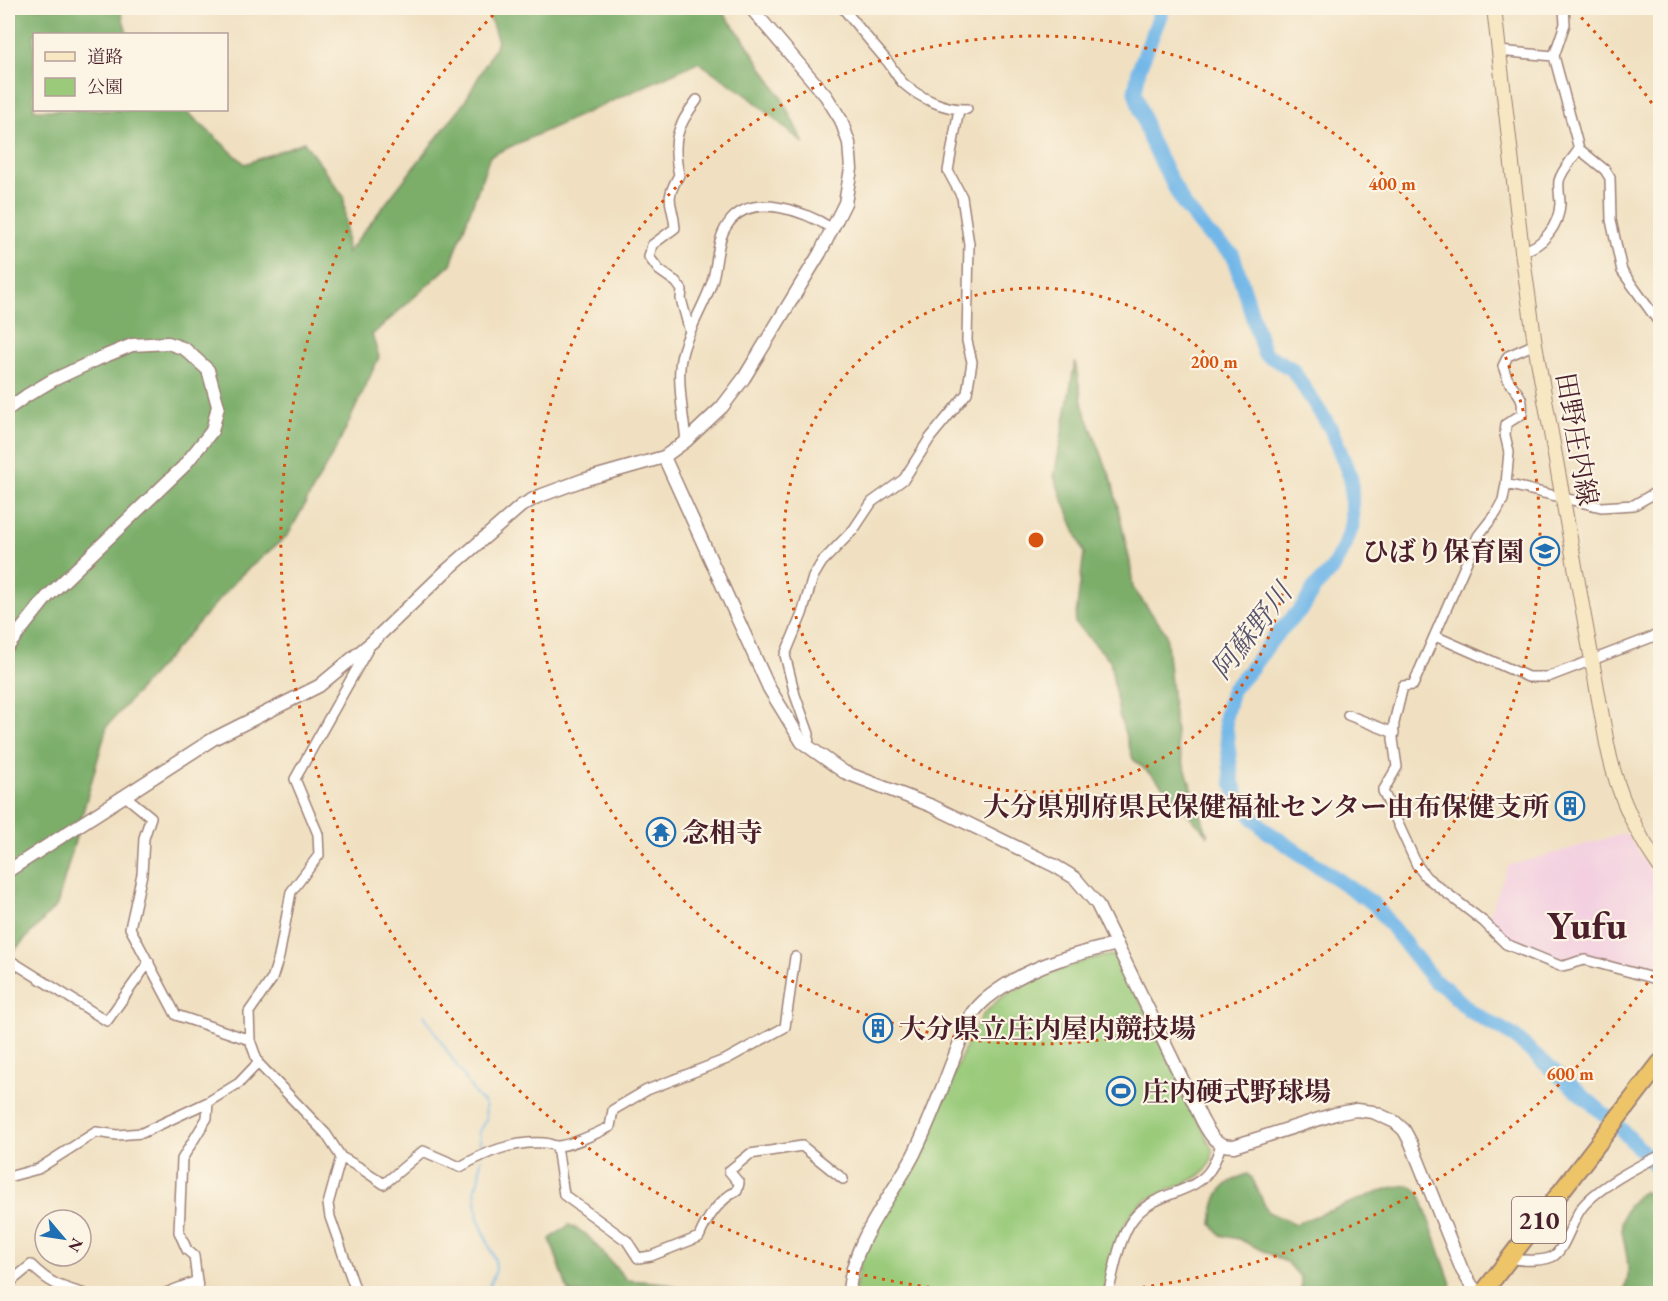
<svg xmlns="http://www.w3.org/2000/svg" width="1668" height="1301" font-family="'EB Garamond','Noto Serif JP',serif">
<rect width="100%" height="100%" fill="#fcf5e5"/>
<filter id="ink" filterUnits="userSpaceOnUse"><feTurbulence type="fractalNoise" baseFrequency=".0167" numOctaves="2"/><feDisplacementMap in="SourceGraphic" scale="12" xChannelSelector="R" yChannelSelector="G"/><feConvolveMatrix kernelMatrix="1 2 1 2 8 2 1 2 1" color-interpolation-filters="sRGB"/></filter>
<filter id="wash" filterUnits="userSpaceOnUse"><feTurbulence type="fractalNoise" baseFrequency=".008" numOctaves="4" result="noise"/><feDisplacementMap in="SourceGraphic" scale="24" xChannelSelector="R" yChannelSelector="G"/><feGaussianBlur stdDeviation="1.35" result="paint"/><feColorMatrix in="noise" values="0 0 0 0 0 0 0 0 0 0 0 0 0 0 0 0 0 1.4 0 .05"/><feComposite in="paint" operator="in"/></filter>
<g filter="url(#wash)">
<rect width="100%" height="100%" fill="#f0e0c1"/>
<path fill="#f3cfe0" d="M1626 833 1660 885V971L1631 964 1578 955 1557 964 1503 940 1487 920 1508 866Z"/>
<path fill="#9aca7a" stroke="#727452" stroke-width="1.5" d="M1113 955 1119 958 1212 1149C1218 1183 1159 1188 1140 1204 1118 1223 1112 1266 1104 1293L854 1294 863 1250 918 1157 965 1048 982 1016 999 999 1034 979 1089 959Z"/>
<path fill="#7bae6a" stroke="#62664a" stroke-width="1.5" d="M8 8H120L127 34H34V110H185L245 164 304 142 344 197 347 253 464 103 498 42 487 8H719L743 38 781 97 804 144 748 96 698 62 490 156 451 264 372 335 379 357 341 439 288 535 240 576 107 726 57 905 8 957Z
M1075 362 1083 407 1112 481 1130 562 1133 588 1166 633 1177 744 1208 836 1158 781 1133 759 1119 714 1110 660 1075 623 1084 553 1054 477Z
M1247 1174 1252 1178 1268 1212 1295 1224 1389 1188 1409 1185 1419 1192 1451 1284 1449 1293H1301V1278L1288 1263 1239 1239 1220 1235 1212 1224C1214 1196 1219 1184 1247 1174Z
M1644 1191C1668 1213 1661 1254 1660 1284L1658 1293H1624C1625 1288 1628 1281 1628 1275 1630 1238 1605 1219 1644 1191Z
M569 1225 586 1234 627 1280 665 1283 681 1289 680 1293H569L550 1239Z"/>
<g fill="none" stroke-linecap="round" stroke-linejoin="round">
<path stroke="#72b7e8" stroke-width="2" d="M424 1015 475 1094 485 1104 486 1119 479 1132 481 1154
M481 1159 479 1179 475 1188 478 1218 495 1260 496 1270 486 1294"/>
<path stroke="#72b7e8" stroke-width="15" d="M1163 8 1139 69 1135 92 1150 140 1184 205 1207 233 1233 255 1264 353 1292 369 1331 429 1351 479 1352 526 1345 545 1331 571 1314 588 1304 606 1275 636 1249 671 1232 690 1225 718 1232 782 1243 807 1265 830 1374 904 1434 981 1446 988 1470 1011 1512 1035 1620 1128 1660 1170"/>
</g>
</g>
<g filter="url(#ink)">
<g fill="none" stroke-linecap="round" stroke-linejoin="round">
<g stroke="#9d8076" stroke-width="12">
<path id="minor" d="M843 8C857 26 872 43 887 61 893 68 897 78 904 84 920 98 945 110 967 109
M1564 8 1565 24 1554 56 1579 149 1605 170 1610 178 1611 220 1622 271 1660 324
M1498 51 1554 56
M1522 251C1543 247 1559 225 1560 204 1560 197 1558 188 1559 181 1562 169 1573 159 1579 149
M690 332 681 299 682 290 676 282 659 270 649 257 652 245 675 228C673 201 663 203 679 175 672 142 676 127 697 100
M1535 344 1508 356 1503 366C1505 371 1506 377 1509 381 1518 395 1524 395 1522 414L1506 424 1505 435 1509 452 1506 484 1503 500 1496 513 1478 536 1413 685 1403 686 1394 723 1393 739 1397 767 1383 791 1417 865 1426 877 1484 922 1506 944 1560 966C1570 966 1577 960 1586 960L1660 980
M686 441C684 419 678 389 680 368 681 340 704 308 712 282 718 263 716 240 728 224 751 190 806 212 833 229
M1506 484 1601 507 1634 505 1660 490
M1435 636 1528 677H1548L1660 634
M369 647 295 779 318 834 319 855 291 892 279 957 272 979 249 1012 250 1040 258 1063 326 1134 341 1157 362 1169 384 1184 423 1151 460 1167C486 1152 513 1141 544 1143 549 1143 553 1146 557 1146 571 1146 597 1133 610 1127L613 1110 647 1090 727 1059 785 1027 795 957
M1348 715 1394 733
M808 746 809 734 795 695 785 655 802 614 813 577 822 562 854 529 872 502 904 479 930 438 967 393 972 362 967 341 969 244 962 197 948 171 959 109
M124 795 151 817 144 838 142 874 130 928 176 1015 250 1040
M8 959 107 1021 149 962
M557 1146 564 1195 627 1241 638 1258 651 1256 699 1237C706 1220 719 1199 737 1191L739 1183 729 1171 750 1154 802 1146 843 1179
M341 1157 328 1204 330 1217 357 1294
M8 1177 38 1169 96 1132 117 1135 142 1133 208 1102 239 1083 258 1063
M1509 1258C1519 1261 1547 1262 1555 1255 1565 1247 1572 1222 1580 1210 1593 1190 1639 1165 1660 1156
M197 1281 199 1294
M8 1284 31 1265C49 1283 60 1287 85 1294
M163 1294 197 1281 194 1256 187 1250 179 1232 182 1159 207 1118 208 1102
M1108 1294C1114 1271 1119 1237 1133 1219 1154 1191 1193 1195 1210 1170 1215 1163 1218 1153 1221 1145"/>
</g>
<g stroke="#9d8076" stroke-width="15">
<path id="tertiary" d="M8 409 26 396 53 380 98 359 132 345 168 343 185 349 208 370 218 406 212 431 183 467 47 597 8 646
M664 457 769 688 802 742 844 772 932 806 1055 866 1075 878 1097 904 1202 1120C1210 1135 1216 1147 1234 1146L1335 1114 1356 1110 1373 1112 1395 1122 1404 1130 1411 1143 1462 1270 1472 1286 1480 1294
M8 871 213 739 319 686 372 642 445 572 521 506 537 497 583 480 664 457 686 441 722 407 744 378 820 253 845 203 851 169 849 143 841 120 826 96 751 8
M849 1294C851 1241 891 1199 914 1154 935 1111 950 1066 968 1022 976 1005 989 996 1004 986 1039 963 1076 954 1117 944"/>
</g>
<g stroke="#9d8076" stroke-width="16">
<path id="secondary" d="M1494 8 1522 251 1535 344 1607 744C1616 790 1633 829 1660 867"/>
</g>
<g stroke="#9d8076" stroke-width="20">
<path id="trunk" d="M1482 1294 1660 1063"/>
</g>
<use href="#minor" stroke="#fff" stroke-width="9"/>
<use href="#tertiary" stroke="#fff" stroke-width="12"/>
<use href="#secondary" stroke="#f8e7c3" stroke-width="14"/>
<use href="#trunk" stroke="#eec469" stroke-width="16"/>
</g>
</g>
<g fill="none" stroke="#d8530f" stroke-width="3" stroke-dasharray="3 6">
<circle cx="1036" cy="540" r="252"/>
<circle cx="1036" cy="540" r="504"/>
<path d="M1658 968A755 755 0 0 1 1089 1293M983 1293A755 755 0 0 1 497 11M1575 11A755 755 0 0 1 1658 112"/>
</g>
<defs>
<g id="school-ring" transform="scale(1.5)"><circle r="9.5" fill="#fcf5e5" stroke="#1f6fb2" stroke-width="1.5"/><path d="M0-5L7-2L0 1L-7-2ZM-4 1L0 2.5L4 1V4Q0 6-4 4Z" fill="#1f6fb2"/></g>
<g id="building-ring" transform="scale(1.5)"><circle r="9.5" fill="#fcf5e5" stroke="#1f6fb2" stroke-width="1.5"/><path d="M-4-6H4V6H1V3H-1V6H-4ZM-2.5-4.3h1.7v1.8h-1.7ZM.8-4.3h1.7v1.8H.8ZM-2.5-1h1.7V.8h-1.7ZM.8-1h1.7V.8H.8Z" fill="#1f6fb2"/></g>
<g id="temple-ring" transform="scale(1.5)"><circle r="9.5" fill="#fcf5e5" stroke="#1f6fb2" stroke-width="1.5"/><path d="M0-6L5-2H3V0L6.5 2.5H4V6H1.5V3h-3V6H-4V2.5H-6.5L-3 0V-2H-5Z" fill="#1f6fb2"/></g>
<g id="stadium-ring" transform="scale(1.5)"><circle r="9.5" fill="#fcf5e5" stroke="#1f6fb2" stroke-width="1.5"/><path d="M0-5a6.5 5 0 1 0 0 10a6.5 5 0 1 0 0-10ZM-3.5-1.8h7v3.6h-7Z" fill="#1f6fb2"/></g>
</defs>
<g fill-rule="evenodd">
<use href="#school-ring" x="1545" y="551"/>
<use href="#building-ring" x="1570" y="806"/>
<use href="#temple-ring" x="661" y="832"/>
<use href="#building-ring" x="878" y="1028"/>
<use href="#stadium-ring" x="1121" y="1091"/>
</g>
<g text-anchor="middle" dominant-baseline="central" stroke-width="4.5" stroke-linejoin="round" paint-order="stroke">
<rect fill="#fcf5e5" stroke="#7f5f63" stroke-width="1.5" x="1512" y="1197" width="54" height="46" rx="4.5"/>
<g font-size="26" font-weight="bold" fill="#4a1f2b">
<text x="1539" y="1220">210</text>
</g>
<g font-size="27" fill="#4a1f2b" stroke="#fcf5e5">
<text transform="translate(1577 439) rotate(80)">田野庄内線</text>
</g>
<g font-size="27" font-weight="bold" fill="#4a1f2b" stroke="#fcf5e5" text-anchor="start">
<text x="1524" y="551" text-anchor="end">ひばり保育園</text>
<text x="1549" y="806" text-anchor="end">大分県別府県民保健福祉センター由布保健支所</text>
<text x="682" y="832">念相寺</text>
<text x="899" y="1028">大分県立庄内屋内競技場</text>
<text x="1142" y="1091">庄内硬式野球場</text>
</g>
<g font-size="28" font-style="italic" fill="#58546d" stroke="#fcf5e5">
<text transform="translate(1251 631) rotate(-52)">阿蘇野川</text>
</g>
<g font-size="39" font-weight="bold" fill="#4a1f2b" stroke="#fcf5e5">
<text x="1587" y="925">Yufu</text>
</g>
</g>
<circle cx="1036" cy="540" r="9" fill="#d8530f" stroke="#fcf5e5" stroke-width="3"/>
<g font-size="18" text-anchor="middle" font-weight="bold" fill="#d8530f" stroke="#fcf5e5" stroke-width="4.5" stroke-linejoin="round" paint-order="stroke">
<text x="1392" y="190">400 m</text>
<text x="1214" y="368">200 m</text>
<text x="1570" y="1080">600 m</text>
</g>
<rect width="1668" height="1301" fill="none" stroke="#fcf5e5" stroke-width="30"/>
<rect x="33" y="33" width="195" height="78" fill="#fcf5e5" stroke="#b59f9b" stroke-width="1.5"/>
<rect x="45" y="52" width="30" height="9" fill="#f8e7c3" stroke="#b59f9b" stroke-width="1.5"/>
<text x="87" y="63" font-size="18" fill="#4a1f2b">道路</text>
<rect x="45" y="78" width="30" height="18" fill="#9aca7a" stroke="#b59f9b" stroke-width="1.5"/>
<text x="87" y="93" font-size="18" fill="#4a1f2b">公園</text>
<g transform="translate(63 1238) rotate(119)"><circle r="28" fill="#fcf5e5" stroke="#b59f9b" stroke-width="1.5"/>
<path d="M0-4.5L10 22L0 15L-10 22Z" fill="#1f6fb2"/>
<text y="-9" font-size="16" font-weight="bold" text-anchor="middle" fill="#4a1f2b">N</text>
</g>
</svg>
